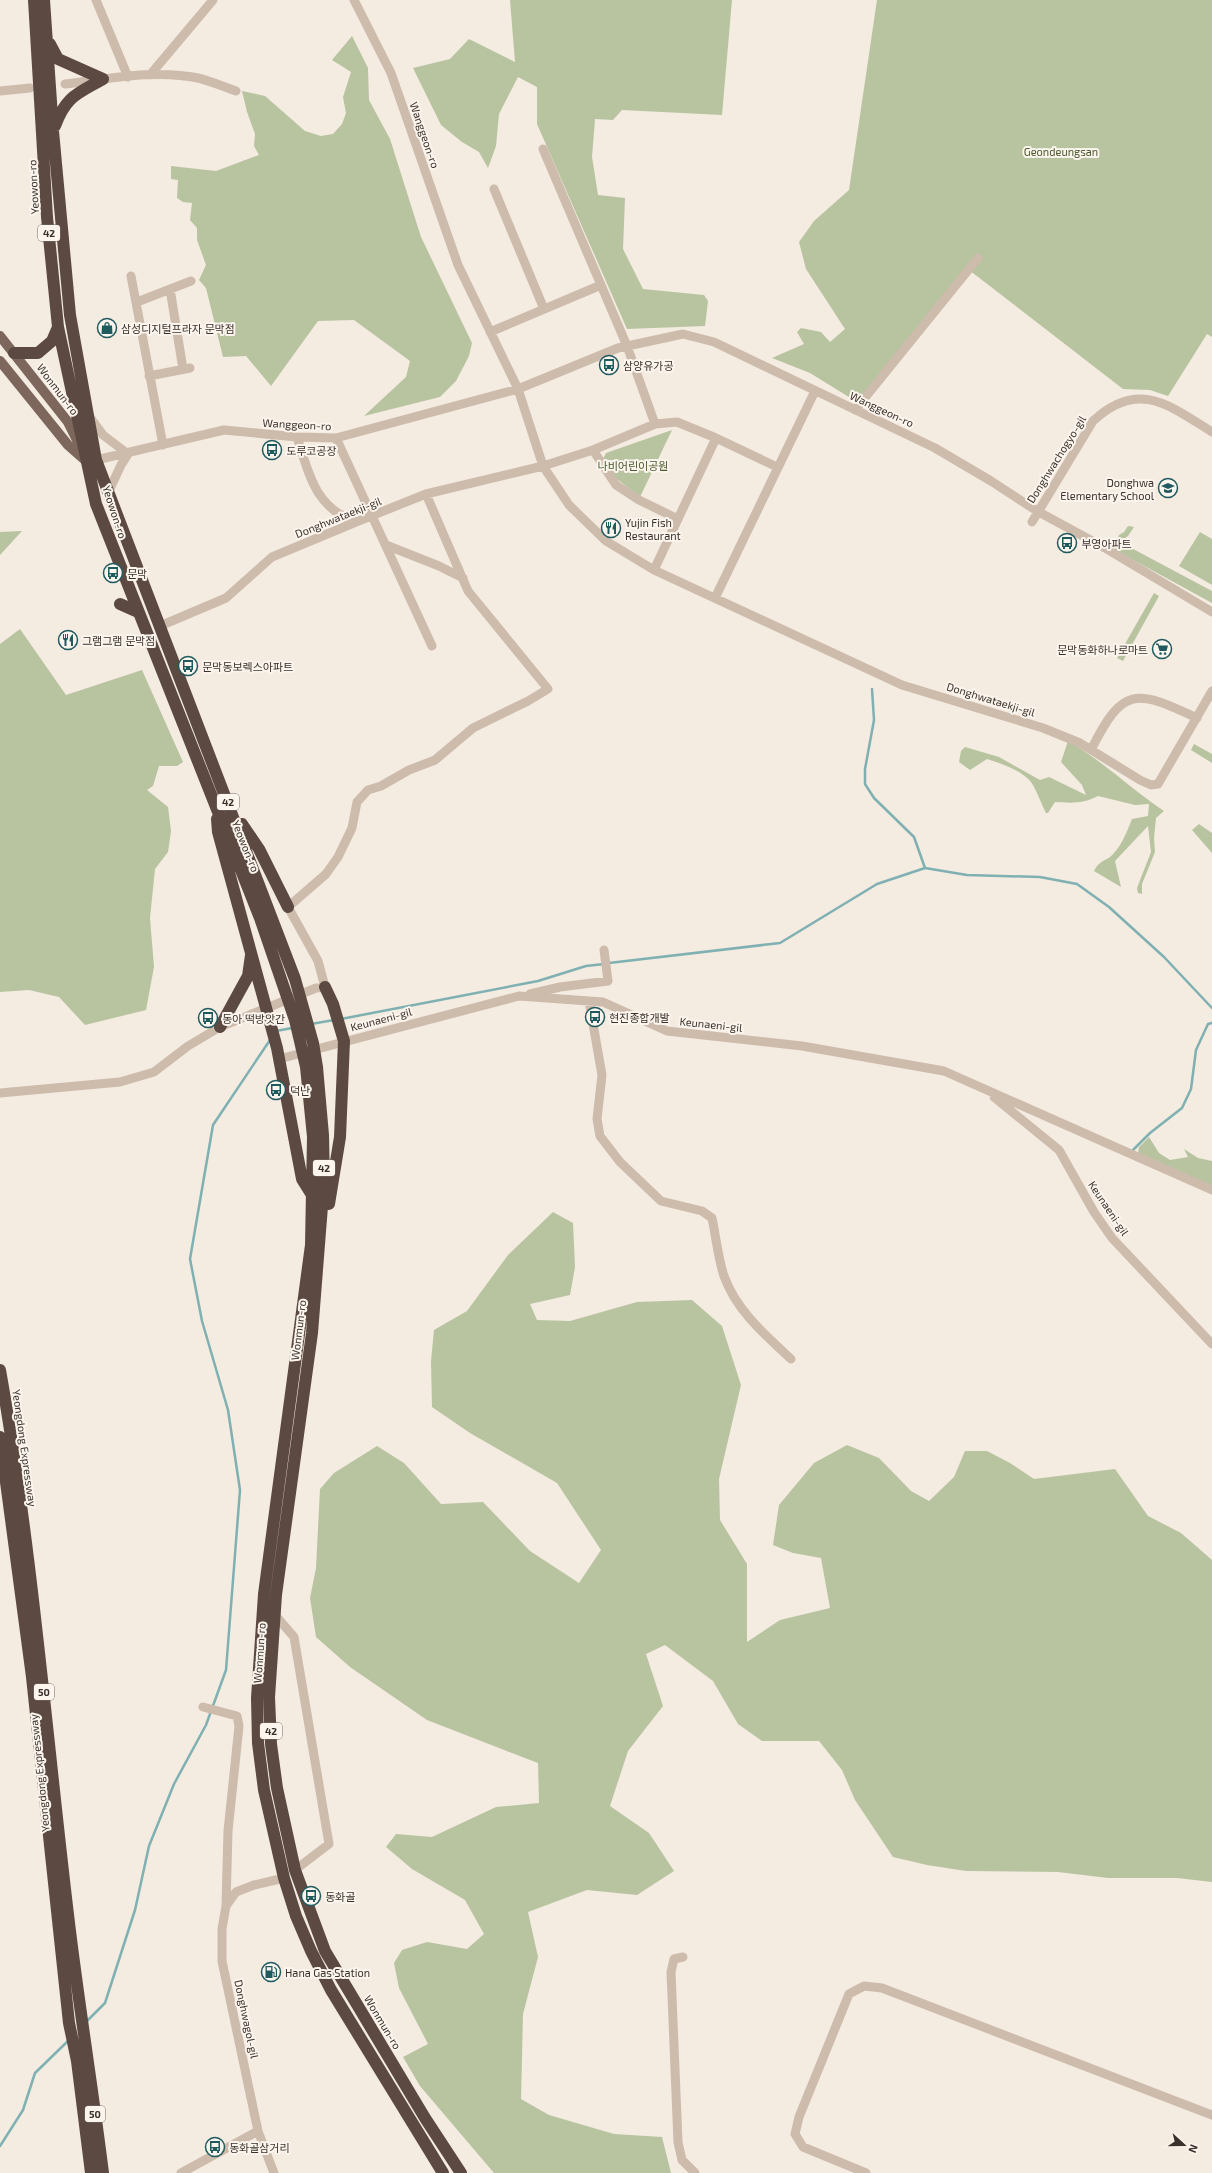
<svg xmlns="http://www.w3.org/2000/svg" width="1212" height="2173" font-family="'Exo 2','Noto Sans KR',sans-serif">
<rect width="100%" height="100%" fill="#f4ebe1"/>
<path fill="#b8c4a0" d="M510 0H732L722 115 622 110 613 120 595 119 592 157 598 195 625 198 623 249 643 289 704 295 708 301 705 326 627 329 537 124V87L518 77 499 114 496 146 488 168 479 152 462 142 441 125 413 68 450 59 469 39 515 62Z
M877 0H1212V337L1207 334 1168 396 1150 390 1123 389 969 270 857 402 810 373 772 358 804 344 797 332 801 328 821 332 830 342 845 329 806 269 799 242 814 221 849 190Z
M352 36 368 68 369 100 390 139 421 237 472 343 469 356 456 381 440 397 364 416 406 377 410 361 354 320 318 321 271 386 246 356 223 357 206 288 199 280 206 265 197 240V228L190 220 192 203 183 202 177 198 178 180 171 179V166L216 171 259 155 254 146 255 134 247 112 242 91 265 96 305 131 321 136 333 134 342 124 346 113 343 97 351 72 332 60Z
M672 430 640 497 613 476 603 459 606 453Z
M1128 526 1134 527 1128 536 1120 542 1212 591V603L1115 550V544L1119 535 1124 532Z
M22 531 0 555V532Z
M1200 532 1212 539V585L1179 566Z
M1154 593 1159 596 1123 661 1117 658Z
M20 629 66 695 142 670 183 762 177 766H159L153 786 147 790 168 807 171 831 168 852 155 869 150 918 154 967 146 1010 85 1025 59 997 29 990 0 992V644Z
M1068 741C1103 761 1131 789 1164 811L1156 818 1154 838 1155 852 1142 884V894L1138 893 1137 888 1151 852 1148 826 1115 861 1121 887 1094 871C1101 858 1107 862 1114 853 1123 843 1127 831 1132 819L1148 816 1149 804 1135 805 1098 796C1083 804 1071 803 1055 802L1048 813H1046C1041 803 1037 791 1031 782 1023 771 1000 763 987 759L970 770 959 762 961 751 965 747 999 757 1040 780 1049 777 1086 795 1082 785 1061 762Z
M1194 744 1212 754V763L1191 750Z
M1199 824 1212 833V853L1192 830Z
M1149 1137 1159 1153 1170 1160 1188 1157 1184 1149 1198 1158 1212 1161V1188L1138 1153 1139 1147Z
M553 1212 573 1223 575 1267 570 1295 530 1304 537 1320 570 1321 637 1302 692 1300 722 1326 741 1385 719 1479 720 1520 747 1564V1642L780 1620 830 1608 821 1558 793 1553 773 1545 779 1505 814 1463 847 1445 879 1458 911 1491 929 1501 954 1477 965 1451H987L1010 1463 1034 1479 1115 1469 1148 1516 1181 1533 1212 1560V1882L1177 1878H1108L1058 1872 966 1871 927 1865 893 1857 855 1800 842 1770 819 1741H762L738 1724 713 1681 665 1645 646 1654 663 1706 628 1751 610 1806 649 1833 674 1871 637 1895 587 1890 528 1912 538 1957 523 2014 521 2099 549 2115 614 2134 662 2137 671 2173H494L420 2086 403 2057 428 2044 399 1988 394 1963 402 1950 427 1942 467 1949 484 1934 465 1900 412 1869 386 1847 396 1834 432 1837 496 1807 539 1803 538 1763 427 1720 350 1667 316 1637 310 1598 316 1568 320 1489 334 1473 377 1446 404 1463 441 1504 483 1502 530 1551 579 1583 601 1550 557 1483 470 1433 432 1407 431 1361 434 1330 467 1311 508 1255Z"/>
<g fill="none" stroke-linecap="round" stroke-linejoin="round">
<path stroke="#7fb0b2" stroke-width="2.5" d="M872 689 874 720 865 769V784L874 798 914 837 925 868
M609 963 780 943 877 884 925 868 967 875 1040 877 1077 884 1109 907 1164 957 1212 1008
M341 1019 538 981 586 966 604 964
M311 1024 334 1020
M276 1031 292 1028
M1133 1150 1150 1133 1182 1108 1191 1089 1196 1050 1208 1024 1212 1023
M86 2022 105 2003 135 1910 149 1846 174 1784 206 1725 226 1670 240 1490 228 1410 202 1321 190 1259 213 1125 270 1040
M0 2146 23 2110 35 2073 69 2040"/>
<path stroke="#cdbbac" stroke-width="9" d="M96 0 128 77
M354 0 391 73 458 265 518 389 543 466 569 505 606 541 654 570 902 685 1043 728 1080 743 1140 780 1151 785 1158 784 1212 691
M150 75 213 0
M65 84C108 79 155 69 198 78 211 81 224 87 236 91
M0 91 30 88
M543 149 627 346 655 424
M494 189 544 309
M131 276 163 445
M170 289 183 369
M137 302 191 281
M490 332 601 285
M149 376 190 368
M855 410 978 258
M89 416 103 435 128 454 121 465 108 493
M297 437C309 474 315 508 356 522
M336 438 432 646
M593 450 616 485 639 500 678 519
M96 460 224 430 297 437 336 438 518 389 618 348 683 334 714 342 935 448 991 481 1037 511 1105 548 1212 612
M1032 522 1093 421C1138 379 1169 405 1212 432
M386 545 439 566 463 578
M654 570 716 438
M715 598 815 391
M160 626 226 598 272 557 356 522 426 494 543 466 593 450 655 424 677 422 716 438 777 467
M1091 750C1123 686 1135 689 1197 718
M530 994 560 987 608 981 604 950
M589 1001 602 1075 597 1119 600 1136 620 1162 661 1201 702 1211 712 1218C716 1237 718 1258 724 1276 736 1310 765 1335 791 1359
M279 1059 519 996 603 1002 667 1031 802 1046 944 1071 1212 1190
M0 1093 120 1082 154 1072 188 1046 220 1027 316 988 325 987 318 961 288 907 326 874 338 857 352 828 357 802 368 790 381 786 409 770 435 760 473 728 528 701 548 689 468 591 426 494
M994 1097 1059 1150 1094 1212 1112 1238 1212 1344
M275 1615 294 1637 329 1844 295 1870
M203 1707 237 1716 239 1726 228 1831 226 1906
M683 1957 674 1959 671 1972 678 2142 682 2160 695 2173
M181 2173 258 2131
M274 2173 258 2131 222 1961V1929L226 1906 236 1892 254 1885 284 1878
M866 2173 803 2147 795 2134 799 2117 849 1994 864 1986 882 1988 1212 2115"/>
<path stroke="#7d675c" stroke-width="10" d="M0 336 68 422 82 450
M0 361 68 445 85 460"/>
<path stroke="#5c4a42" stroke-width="12" d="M34 0 47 217 58 327 96 504 260 918 295 1020 306 1067 313 1137 311 1245 264 1594 257 1698 258 1743 264 1790 284 1878 296 1916 311 1951 331 1990 443 2173
M44 0 53 131 70 315 96 460 295 979 313 1043 317 1067 323 1135 324 1181 312 1333 276 1595 269 1697 271 1744 277 1788 295 1870 325 1951 425 2118 461 2173
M50 44 58 59 103 79
M55 126C66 96 77 94 103 79
M14 353H38L52 341 58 327
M120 604 138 612
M217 819 218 832 277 1048 302 1179 312 1195
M242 824 259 849 288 907
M325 987 333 1004 344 1041 340 1137 329 1204
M220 1027 248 976 251 955
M0 1370C33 1555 47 1744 70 1931 80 2012 93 2092 103 2173
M0 1437 32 1677 69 2023 77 2061 91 2173"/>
</g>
<defs>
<g id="shop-ring" transform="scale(1)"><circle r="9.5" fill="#fbf5ee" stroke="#1f5a5e" stroke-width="1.5"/><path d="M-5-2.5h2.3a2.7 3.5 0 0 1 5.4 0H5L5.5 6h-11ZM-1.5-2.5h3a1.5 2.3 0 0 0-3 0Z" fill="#1f5a5e"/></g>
<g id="bus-ring" transform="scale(1)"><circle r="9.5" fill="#fbf5ee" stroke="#1f5a5e" stroke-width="1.5"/><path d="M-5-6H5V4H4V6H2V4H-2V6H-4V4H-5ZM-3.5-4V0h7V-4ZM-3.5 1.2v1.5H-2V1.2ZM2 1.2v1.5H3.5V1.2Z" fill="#1f5a5e"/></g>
<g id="school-ring" transform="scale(1)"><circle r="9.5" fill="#fbf5ee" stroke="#1f5a5e" stroke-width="1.5"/><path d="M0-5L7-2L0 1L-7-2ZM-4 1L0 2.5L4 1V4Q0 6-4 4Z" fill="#1f5a5e"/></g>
<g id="restaurant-ring" transform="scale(1)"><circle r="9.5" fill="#fbf5ee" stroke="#1f5a5e" stroke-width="1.5"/><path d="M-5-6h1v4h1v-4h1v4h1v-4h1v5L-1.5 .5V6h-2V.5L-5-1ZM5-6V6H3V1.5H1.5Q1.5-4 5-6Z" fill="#1f5a5e"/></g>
<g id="supermarket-ring" transform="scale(1)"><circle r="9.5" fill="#fbf5ee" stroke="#1f5a5e" stroke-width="1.5"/><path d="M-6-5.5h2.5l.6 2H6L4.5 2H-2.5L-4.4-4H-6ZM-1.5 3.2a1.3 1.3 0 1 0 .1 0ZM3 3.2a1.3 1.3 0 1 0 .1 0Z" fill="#1f5a5e"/></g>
<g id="fuel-ring" transform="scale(1)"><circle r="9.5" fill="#fbf5ee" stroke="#1f5a5e" stroke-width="1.5"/><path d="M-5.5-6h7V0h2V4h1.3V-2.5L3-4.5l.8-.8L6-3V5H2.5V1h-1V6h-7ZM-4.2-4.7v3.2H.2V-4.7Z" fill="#1f5a5e"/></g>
</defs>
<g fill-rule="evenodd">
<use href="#shop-ring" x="107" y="328"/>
<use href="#bus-ring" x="609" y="365"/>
<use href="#bus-ring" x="272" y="450"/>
<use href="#school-ring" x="1168" y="488"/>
<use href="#restaurant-ring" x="611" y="528"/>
<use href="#bus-ring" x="1067" y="543"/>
<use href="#bus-ring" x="113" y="573"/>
<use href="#restaurant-ring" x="68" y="640"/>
<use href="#supermarket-ring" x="1162" y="649"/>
<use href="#bus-ring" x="188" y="666"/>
<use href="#bus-ring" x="595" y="1017"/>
<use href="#bus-ring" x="208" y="1018"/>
<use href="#bus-ring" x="276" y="1090"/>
<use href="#bus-ring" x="311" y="1896"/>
<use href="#fuel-ring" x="271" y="1972"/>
<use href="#bus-ring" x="215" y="2147"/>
</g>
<g text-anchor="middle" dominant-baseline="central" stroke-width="4" stroke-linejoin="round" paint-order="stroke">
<g fill="#fbf5ee" stroke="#756b66" stroke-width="1">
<rect x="38" y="225" width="22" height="16" rx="3"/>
<rect x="217" y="794" width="22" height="16" rx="3"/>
<rect x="313" y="1160" width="22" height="16" rx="3"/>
<rect x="34" y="1684" width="20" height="16" rx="3"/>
<rect x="260" y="1723" width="22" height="16" rx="3"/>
<rect x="85" y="2106" width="20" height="16" rx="3"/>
</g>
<g font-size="10" font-weight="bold" fill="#3b302b">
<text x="49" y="233">42</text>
<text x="228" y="802">42</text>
<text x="324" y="1168">42</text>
<text x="44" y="1692">50</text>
<text x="271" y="1731">42</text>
<text x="95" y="2114">50</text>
</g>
<g font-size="11" fill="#3b302b" stroke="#fbf5ee">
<text transform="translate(425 135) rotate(71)">Wanggeon-ro</text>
<text transform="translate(33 187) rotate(-93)">Yeowon-ro</text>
<text transform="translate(58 389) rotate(53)">Wonmun-ro</text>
<text transform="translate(882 409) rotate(25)">Wanggeon-ro</text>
<text transform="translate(297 424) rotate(3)">Wanggeon-ro</text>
<text transform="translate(1056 459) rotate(-58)">Donghwachogyo-gil</text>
<text transform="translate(115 512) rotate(72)">Yeowon-ro</text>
<text transform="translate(338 517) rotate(-22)">Donghwataekji-gil</text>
<text transform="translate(991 699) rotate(17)">Donghwataekji-gil</text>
<text transform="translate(246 846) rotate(68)">Yeowon-ro</text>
<text transform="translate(381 1019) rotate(-15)">Keunaeni-gil</text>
<text transform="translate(711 1024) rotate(6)">Keunaeni-gil</text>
<text transform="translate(1109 1208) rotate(56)">Keunaeni-gil</text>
<text transform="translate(298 1330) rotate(-83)">Wonmun-ro</text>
<text transform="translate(25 1448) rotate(82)">Yeongdong Expressway</text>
<text transform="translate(259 1653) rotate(-86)">Wonmun-ro</text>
<text transform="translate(39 1773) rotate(-96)">Yeongdong Expressway</text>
<text transform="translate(247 2019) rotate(78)">Donghwagol-gil</text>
<text transform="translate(383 2022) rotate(59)">Wonmun-ro</text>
</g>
<g font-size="11" fill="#4a5a2e" stroke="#fbf5ee">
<text x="1061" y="151">Geondeungsan</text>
<text x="633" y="465">나비어린이공원</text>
</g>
<g font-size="11" fill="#3b302b" stroke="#fbf5ee" text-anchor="start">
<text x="121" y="328">삼성디지털프라자 문막점</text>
<text x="623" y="365">삼양유가공</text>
<text x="286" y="450">도루코공장</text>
<text x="1154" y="482" text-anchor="end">Donghwa<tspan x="1154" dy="13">Elementary School</tspan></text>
<text x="625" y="522">Yujin Fish<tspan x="625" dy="13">Restaurant</tspan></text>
<text x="1081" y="543">부영아파트</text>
<text x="127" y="573">문막</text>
<text x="82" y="640">그램그램 문막점</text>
<text x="1148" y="649" text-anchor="end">문막동화하나로마트</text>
<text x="202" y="666">문막동보렉스아파트</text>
<text x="609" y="1017">현진종합개발</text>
<text x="222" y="1018">동아 떡방앗간</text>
<text x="290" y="1090">덕난</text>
<text x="325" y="1896">동화골</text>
<text x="285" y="1972">Hana Gas Station</text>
<text x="229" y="2147">동화골삼거리</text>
</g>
</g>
<g transform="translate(1184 2145) rotate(111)" stroke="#fbf5ee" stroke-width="3" paint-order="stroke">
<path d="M0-3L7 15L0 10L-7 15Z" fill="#3b302b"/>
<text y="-6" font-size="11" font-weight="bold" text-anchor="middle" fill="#3b302b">N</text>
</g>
</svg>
